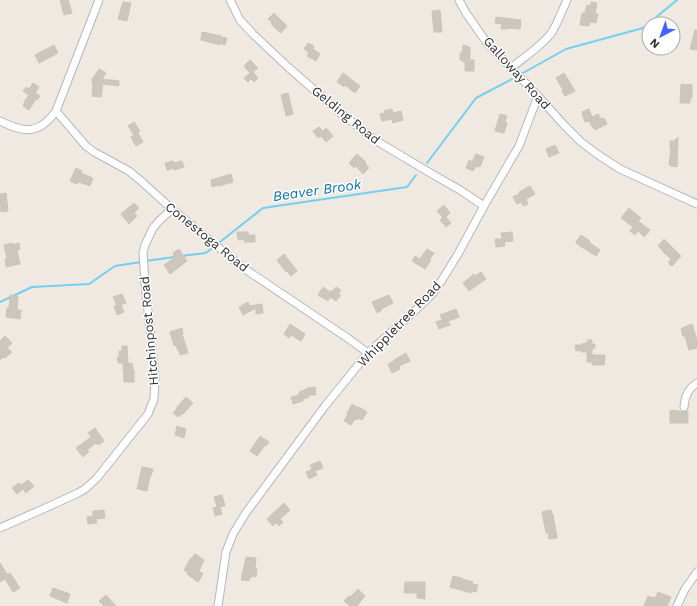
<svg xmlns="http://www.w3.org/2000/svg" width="697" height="606" font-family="'Work Sans',sans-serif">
<rect width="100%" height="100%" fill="#efe9e1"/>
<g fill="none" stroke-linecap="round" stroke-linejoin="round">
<path stroke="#75cff0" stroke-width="2" d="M523 73 566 49 643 28 677 0
M427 163 476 98 512 79
M181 256 206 253 263 208 407 187 416 175
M145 261 175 257
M0 302 32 287 89 284 115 266 141 262"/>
</g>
<path fill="#cbc7bf" stroke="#cbc5ba" d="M60 0H68L72 13 64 15Z
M123 2 131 3 127 21 118 19Z
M591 2 597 3 595 13 598 14 596 23 590 22 589 26 580 25 582 13H585L587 5 591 6Z
M440 10 442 32H434L432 11Z
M274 13 287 26 281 33 274 27 271 23 272 22 268 19Z
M496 17 521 20 520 29 507 28V29H501L502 24 495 23Z
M695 30H697V50L690 49Z
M202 32 221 36V37L227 38 225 45 220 43V45L201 40Z
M308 43 314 46 313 49 320 54 316 61 307 56 309 52 304 49Z
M54 45 58 53 39 63 35 55Z
M463 45 470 47V60H474V71H465V62H463V60H460V53H462Z
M250 60 258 68 253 72 258 78 254 82 251 79 248 82 244 78 250 73 244 66Z
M99 69 106 73 102 79 119 81V86L103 84 101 97 92 96 93 83H92V79Z
M343 73 360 86 355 93 345 85 344 87 337 82Z
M564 73 575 91 565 96 562 91 563 90 556 78Z
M33 83 39 87 35 93 40 96 37 100 36 99 29 110 23 106 25 102H24L29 95 23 91 26 87 29 89Z
M681 84 692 85V98H690V103H680Z
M288 93 293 114 286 116 281 95Z
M392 109 393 113 401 111 403 120 393 123 392 119 382 121 380 114 385 113 384 111Z
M589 109 592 117 598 114 601 119 604 118 607 124 595 130 594 128H593L589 121 587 122V121L585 122 582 114H583L582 112Z
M500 114 507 116 505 122 507 123 504 133 495 131Z
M134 122 140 131 138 133 143 142 136 146 131 137 134 135 128 126Z
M319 127 323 131 326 128 333 136 326 142 321 136 318 138 313 131Z
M678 137 677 167 671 166V165H669L671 149H670V141H674Z
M555 145 559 153 549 157 546 149Z
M357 154 366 162 365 163 369 168 363 174 356 166 354 168 349 163Z
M476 154 484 157 480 167 476 166 473 171 466 168 469 160 472 162Z
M173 161 174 163 182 161 184 167 174 170V168L167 170 165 163Z
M76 168 82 171 81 173 93 178 90 186 79 182 77 184 70 181Z
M231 174 233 182 219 186V185L212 187 211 180Z
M530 186 535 194 526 199 528 204 523 206 521 202 517 204 513 197 519 194V192Z
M6 193 8 211 1 212 0 194Z
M134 203 139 208 134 213 137 216 129 224 121 214Z
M444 205 450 213 446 217 451 223 446 227 440 220 443 218 437 211Z
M629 208 641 218 638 221 650 230 644 237 638 231 635 235 630 231 633 227 621 218Z
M237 232H248V235H255V242H244V239L238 240Z
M512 232 513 241 504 242 505 246 496 247 495 239H502L501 233Z
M581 235 590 241 589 242 600 250 596 256 577 244 576 242Z
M664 239 681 256 672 266 669 264V261L671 259 663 252V251L658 246Z
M12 243 13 245 19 243 20 249 17 250 20 264 6 267 5 259 7 258 4 245Z
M179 249 187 261 170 274 164 265 174 258 173 256 174 255 173 253Z
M427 249 434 253 430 259 431 260 425 269 412 261 415 256 420 259Z
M284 254 297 271 291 276 287 271 286 272 277 260Z
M481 272 486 279 469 291 463 283 474 274 475 276Z
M323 287 330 292 332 290 333 291 336 287 341 290 338 294 341 295 336 301 330 297 328 301 318 295Z
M122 294 126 303 121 305 124 312 117 315 114 306 117 305 113 297Z
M10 295 18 296 17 310H21L20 319 6 317 7 308H9Z
M389 295 393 303 381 309 382 310 377 313 372 302Z
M248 302 250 306 262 304 263 313 256 314V308L243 315 239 307Z
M456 309 459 317 448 321 450 325 439 329 436 322 442 320 440 315Z
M290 324 305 334 301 341 291 335 289 338 284 334Z
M692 324 697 340V348L689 350 685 336H683L681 329H682V328Z
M182 328 183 334H182L188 353 180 355 179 350 178 351 176 345 174 346 170 332Z
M5 336 12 343 7 348 12 352 5 358 3 357 0 360V341Z
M588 340H592V344H595V348L592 349V355H605L604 365H592V362H587V352H581V350L576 351 575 345H581V344L587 343Z
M122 346H127L128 363H118L117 358H119V351H122Z
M406 353 410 361 399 366 400 369 392 373 388 364 394 361V360Z
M132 363 133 370H134V382H124L123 364Z
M315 387 316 395H309V397L303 399V401L293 404 291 397 299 395V392L307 389V388Z
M186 397 193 403 183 414H182L178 417 173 413 177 408V407Z
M352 404 358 408 359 407 367 412 362 420 358 418 357 420 355 419 351 425 344 421 348 414 347 413Z
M676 410V411H680V412L688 411V423H670V411Z
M177 426 186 429 184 438 175 435Z
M95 428 104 441 98 445 96 443 87 450 89 452 83 457 76 448 91 437 88 433Z
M260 436 269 442 266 446 265 445 257 456 250 451Z
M320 461 323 468 315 471 317 475 309 479 306 472 312 469 310 465Z
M142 467 153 469 151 476H150L147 491 137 489Z
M28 480 34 486 26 493 23 489 17 494 12 488 19 483 21 485Z
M222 495 225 506 220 507 222 514 215 516 213 508 217 507 214 497Z
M284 503 290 510 280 519 283 522 279 526 276 523 273 526 267 519Z
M104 510 105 518 96 519 97 523 88 524 87 517 93 516V511Z
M551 510 552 514H553L557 538 549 539 548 532 546 533 542 512Z
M195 554 204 560 199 571 203 574 198 582 187 574 188 573 184 570 191 558H192Z
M246 557 256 558 255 568 257 569 256 577 252 576 251 578H249V581L241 580Z
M0 563 7 574 10 573 20 588 13 592 5 579 0 582Z
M453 576 462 578V579L473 582 472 584 478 585 476 592 471 591V593L450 587Z
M405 582H425V599L417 598V593H404Z
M53 588 70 594 67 603 50 596Z
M358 589 365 596 357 606H350L344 601 349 596 350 597Z
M658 592 671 597 667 606H644L648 596 655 598Z
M106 595 116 606H104L99 601Z"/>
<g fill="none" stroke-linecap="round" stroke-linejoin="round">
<g stroke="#b4b7c1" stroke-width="9">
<path id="street" d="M230 0 240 20 253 34 289 68 343 115 375 140 432 174 460 190 484 206
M459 0 466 13 487 43 538 96 564 125 581 142 597 154 620 169 697 204
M511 68C523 58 543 45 552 32 558 22 562 11 567 0
M56 111 86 146 94 152 129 171 141 181 172 209 242 267 349 339 368 353
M0 121C24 133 39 135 56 111L99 0
M684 407C685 396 688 389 697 383
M0 528 52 505 78 493 85 489 97 478 148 414 154 399 155 379 154 366 145 283 143 252 145 245 153 228 161 219 172 209
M218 606 226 552 233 534 245 514 325 406 368 353 420 306 433 293 442 280 458 254 484 206 519 146 538 96
M677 606 685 589 697 572"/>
</g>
<use href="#street" stroke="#fff" stroke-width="7"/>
</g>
<g text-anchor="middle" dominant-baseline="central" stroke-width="3" stroke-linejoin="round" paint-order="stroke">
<g font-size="13" fill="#2e2e2e" stroke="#fff">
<text transform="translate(517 73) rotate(48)">Galloway Road</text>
<text transform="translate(346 115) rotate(39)">Gelding Road</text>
<text transform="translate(207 237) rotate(39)">Conestoga Road</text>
<text transform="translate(399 324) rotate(-46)">Whippletree Road</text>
<text transform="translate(149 331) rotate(-95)">Hitchinpost Road</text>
</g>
<g font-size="14" font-style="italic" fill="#0d6fa3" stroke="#fff">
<text transform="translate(317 190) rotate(-8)">Beaver Brook</text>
</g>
</g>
<g transform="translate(661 36) rotate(221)"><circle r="19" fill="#ffffff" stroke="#ababab"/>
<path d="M0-3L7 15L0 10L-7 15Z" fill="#4264fb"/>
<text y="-6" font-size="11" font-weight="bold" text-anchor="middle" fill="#2e2e2e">N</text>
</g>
</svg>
